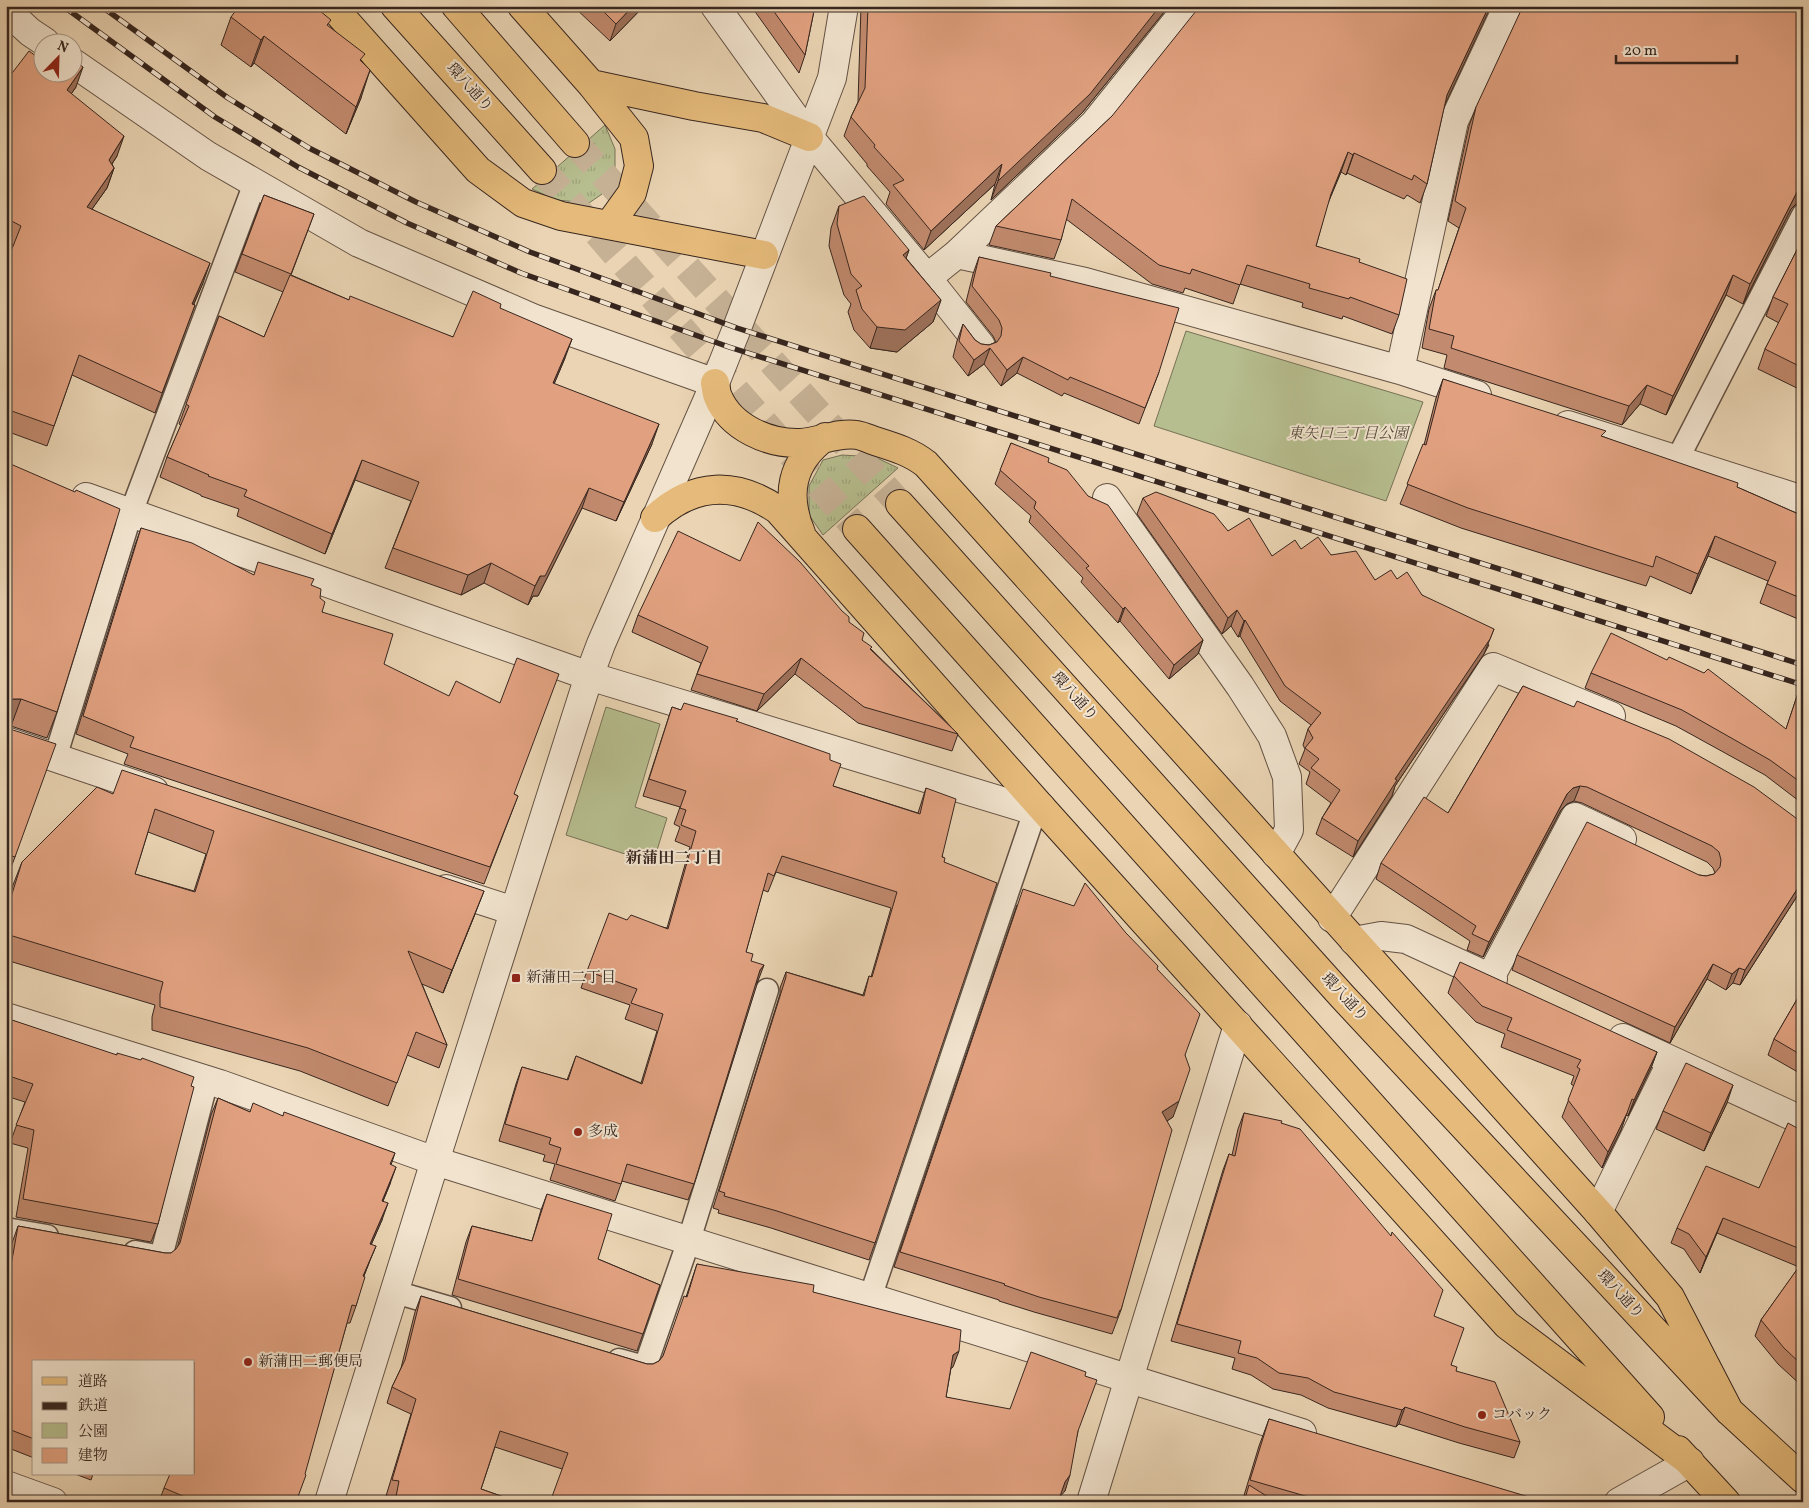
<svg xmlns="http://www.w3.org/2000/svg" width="1809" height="1508" font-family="Vollkorn,'Noto Serif JP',serif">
<defs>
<pattern id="grass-tufts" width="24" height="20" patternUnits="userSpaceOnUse" patternTransform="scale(1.25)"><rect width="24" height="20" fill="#b6bd8e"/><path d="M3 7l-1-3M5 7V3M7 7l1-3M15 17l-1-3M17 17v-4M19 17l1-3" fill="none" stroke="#9da27a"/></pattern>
</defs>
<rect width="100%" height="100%" fill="#ead4b3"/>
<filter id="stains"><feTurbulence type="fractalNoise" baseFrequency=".004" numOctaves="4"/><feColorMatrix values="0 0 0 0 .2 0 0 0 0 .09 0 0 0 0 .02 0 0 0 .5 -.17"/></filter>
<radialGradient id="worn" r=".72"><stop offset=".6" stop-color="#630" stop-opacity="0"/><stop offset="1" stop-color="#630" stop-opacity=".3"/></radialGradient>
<path fill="url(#grass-tufts)" stroke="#767256" d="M605 125 615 149V171L602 194 589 203 556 200 532 189Z
M842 455 875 457 898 468 823 535 809 515V486L823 460Z"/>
<path fill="#b6bd8e" stroke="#767256" d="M1186 331 1423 402 1386 501 1154 426Z
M606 707 660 724 635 807 667 818 653 863 566 835Z"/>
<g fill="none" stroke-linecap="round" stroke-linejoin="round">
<path stroke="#c6b195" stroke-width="28" stroke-dasharray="28 14" stroke-linecap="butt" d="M575 143 900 504
M542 170 857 529"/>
<g stroke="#645244" stroke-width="25">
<path id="service" d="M1677 460 1803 215
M55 758 131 513 255 183
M6 1229 47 1236
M135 1252 161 1257 207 1080
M395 1292 450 1308
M870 1298 1035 811
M619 1360 645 1367 689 1240 767 990"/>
</g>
<g stroke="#645244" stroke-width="30">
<path id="minor" d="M6 10 30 32 45 42
M72 62 208 156 359 243 535 319 715 383
M957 254 1085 282 1400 370 1477 395
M927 278 957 254 1094 124 1189 6
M1400 370 1454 121 1508 6
M1568 425 1803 500
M86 497 589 676 1035 811 1041 807
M1107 498 1240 686 1272 736 1287 777 1289 830 1276 854
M6 741 154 791
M446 889 514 911
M1332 918 1493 667 1611 716
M1354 941 1381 936 1406 939 1493 979
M1490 978 1575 817 1622 839
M6 1017 220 1084 435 1161 1302 1433
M1623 1038 1803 1121
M1598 1212 1672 1061
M6 1485 53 1502
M1619 1502 1690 1462"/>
</g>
<g stroke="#645244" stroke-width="30">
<path id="tertiary" d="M715 6 809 137 927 278 981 346
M329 1502 435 1161 589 676 601 644 715 383 737 328 832 78 844 6
M1091 1502 1238 1025"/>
</g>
<g stroke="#37261f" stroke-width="30">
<path id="primary" d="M332 6 478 170 523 203 561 216 764 255
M395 6 542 170
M456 6 575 143
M522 6 591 84 634 138 639 166 632 193 609 225
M591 84 694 106 763 118 809 137
M715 383C716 387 716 393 718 397 731 428 769 444 800 443 820 442 837 432 857 435 863 436 869 439 875 441 894 447 911 452 926 464L1598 1212 1670 1297 1729 1411
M900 504 1342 996 1729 1411 1803 1479
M655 518C694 482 736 481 778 510L1041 807 1507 1325 1690 1462
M857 529 1650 1417
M801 533C785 495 791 462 825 437
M1678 1450 1726 1502"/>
</g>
<use href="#service" stroke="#f1e3ce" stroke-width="22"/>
<use href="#minor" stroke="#f1e3ce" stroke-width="28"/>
<use href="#tertiary" stroke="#f1e3ce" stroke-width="28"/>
<use href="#primary" stroke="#e5ba7a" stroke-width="28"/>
<g stroke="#37261f" stroke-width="5.5">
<path id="rail" d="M63 6 215 117 298 167 407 223 521 273 729 347 1803 685
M101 6 228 98 309 148 416 202 530 252 737 328 1803 665"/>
</g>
<use href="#rail" stroke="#f1e3ce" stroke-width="4" stroke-dasharray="11" stroke-linecap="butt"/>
</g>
<path fill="#c28a6e" stroke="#37261f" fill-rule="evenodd" d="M573 6H644L610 41Z
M751 6H815L805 55 799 73Z
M861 6H1169L1082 113 991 200 995 184 924 250 886 204 890 192 867 166V164L844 136 851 117 858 102Z
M231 17 329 27 362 61 361 98 346 134 254 63 251 67 221 45Z
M6 81 76 87 71 94 117 156 112 164 114 168 107 188 92 209 203 283 194 304 195 305 155 413 72 375 47 446 6 431V264L13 245 6 241Z
M1445 103 1427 184 1420 203 1407 195 1404 199 1347 173 1346 175 1341 172 1328 202 1316 246 1359 262 1399 315 1392 334 1343 316 1342 319 1302 307 1303 303 1240 284 1233 304 1185 288 1183 293 1152 284 1066 219 1061 240 1054 259 989 245 996 226 1112 116Z
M1476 107 1796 204 1791 209 1743 304 1726 295 1666 415 1640 404 1622 425 1444 368 1447 355 1422 348 1429 309 1436 290H1438L1459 228 1448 221 1469 126Z
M264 195 314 214 291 275 349 300 453 337 500 308 565 358 554 384 652 444 616 521 582 508 538 596H533L528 605 484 583 461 595 385 568 411 501 355 480 325 554 237 516 239 509 201 496V495L160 477 167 457 181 425 179 424 219 316 264 337 283 292 235 272Z
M839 206 909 250 906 258 941 300 933 322 897 352 870 348 854 330 848 312 851 304 844 295 829 246 831 228Z
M1803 238V391L1758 369 1765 349 1779 323 1766 316 1773 297Z
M979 257 1050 276 1159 372 1139 424 1064 393 1062 396 1017 373 1001 386 984 364 968 376 953 357 957 341 963 324 975 340 981 344 989 345 996 342 993 336 966 302 973 274Z
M1443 379 1604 437 1737 487 1803 516V621L1760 603 1768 581 1708 556 1691 594 1650 576 1646 586 1461 528 1400 504 1424 445 1436 398Z
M1011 443 1048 462 1203 640 1198 654 1169 679 1120 621 1118 623 1081 582 1083 578 1029 522 1031 516 995 484Z
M6 462 57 712 47 738 11 726Z
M1143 498 1228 531 1272 556 1301 549 1331 555 1375 580 1397 579 1422 595 1489 645 1484 654 1395 786 1392 796 1353 857 1316 834 1322 818 1331 803 1306 784 1310 772 1299 764 1305 749 1303 745 1308 729 1311 725 1280 701 1240 636 1238 637 1231 626 1222 634 1137 514Z
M141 528 253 575 311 585 320 598 322 612 384 664 514 794 518 796 484 884 124 764 128 754 76 734 135 545Z
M638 615 849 622 862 640 871 649 958 734 952 751 858 723 795 674 757 711 691 690 701 663 632 632Z
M1591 673 1786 729 1799 690 1803 691V804L1765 775 1676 726 1585 688Z
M1523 686 1803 822V887L1740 985 1733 983 1726 990 1707 979 1670 1043 1512 970 1517 955 1699 875 1706 876 1714 874 1715 873 1713 868 1707 862 1582 803 1574 801 1567 804 1561 810 1483 957 1467 950 1470 941 1376 879 1381 863 1448 813Z
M672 707 681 710 737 721 833 786 918 813 926 788 944 862 875 1243 869 1260 771 1228 718 1213 719 1210 713 1208 780 994V988L786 972 863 995 869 976 871 977 891 908 776 872 768 892 763 890 746 952 751 961 758 981 694 1184 688 1200 622 1181 615 1201 550 1180 555 1164 543 1161 545 1155 499 1141 516 1084 522 1067 567 1080 576 1056 641 1083 657 1031 625 1019 630 1005 581 988 587 971 627 920 667 928 690 847 675 841 680 827 674 824 680 807 643 796Z
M6 726 15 857 6 881Z
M113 794 475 914 443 993 422 984 447 1045 439 1068 407 1055 388 1106 300 1071 152 1030V1017L155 1005 6 960V909L13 885 22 862ZM148 832 206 854 194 891 135 874Z
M1017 905 1157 969 1185 1055 1173 1117 1167 1121 1121 1310 1112 1334 1034 1312 999 1301V1300L894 1267Z
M1454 976 1657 1052 1651 1068 1628 1116 1626 1115 1621 1130 1602 1168 1562 1117 1574 1086 1571 1084 1574 1076 1501 1047 1505 1034 1476 1022 1448 993Z
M1803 989V1075L1768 1055 1774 1039Z
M6 1018 191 1086 158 1224 151 1242 16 1217 28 1148 10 1143 25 1102 6 1096Z
M218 1098 250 1112 283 1116 395 1153 391 1165 390 1184 383 1201 382 1220 371 1245 369 1263 364 1276 356 1306 350 1323H347L296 1502H159L164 1488 194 1474V1362H34V1458L6 1447V1274L12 1243 18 1226 165 1253H171L177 1249 211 1115Z
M1727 1103 1704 1151 1656 1129 1663 1111Z
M1244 1113 1281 1123 1434 1316 1451 1365 1520 1442 1514 1458 1459 1443 1399 1424 1396 1427 1328 1408 1301 1395 1273 1389 1251 1375 1232 1369 1235 1358 1171 1341 1223 1170 1229 1154 1232 1155 1238 1129Z
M1803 1121V1387L1778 1364 1755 1336 1761 1320 1799 1267 1717 1233 1700 1273 1684 1249 1671 1243 1677 1228 1759 1188 1799 1129Z
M547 1194 598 1259 660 1285 637 1351 452 1295 466 1242 472 1226 532 1241 541 1210Z
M697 1264 813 1292 953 1367 951 1368 946 1397 1078 1431 1065 1491 562 1469 495 1447 481 1489 518 1502H392L393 1497 386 1496 411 1414 387 1403 392 1387 401 1368 415 1312 421 1296 647 1364H653L659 1361 663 1356 686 1297Z
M1269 1419 1531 1502H1242L1259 1446Z
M75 1474H93L91 1480Z"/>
<path fill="#9e715a" stroke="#37261f" d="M633 6H644L610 41 616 24Z
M1160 6H1169L1082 113 991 200 998 181Z
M1489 6H1491L1440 115 1447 95Z
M264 36 254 63 251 67 261 40Z
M83 67 76 87 60 110 67 90Z
M370 70 361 98 346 134 356 107Z
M124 136 117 156 102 179 109 160Z
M1348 152 1341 172 1324 213 1331 194Z
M1354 153 1347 173 1346 175 1353 155Z
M1002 164 995 184 924 250 931 231Z
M114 168 107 188 80 226 87 207Z
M1803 185V202L1796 204 1791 209 1743 304 1750 284 1798 190Z
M909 250 901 272 903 255Z
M210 263 203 283 185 323 192 304Z
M1733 275 1726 295 1666 415 1673 396Z
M941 300 933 322 897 352 870 348 877 327Z
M572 339 565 358 546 403 553 383Z
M990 348 984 364 968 376 974 360Z
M1023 357 1017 373 1001 386 1007 370Z
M1647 385 1640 404 1622 425 1629 406Z
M659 424 652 444 616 521 624 502Z
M362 460 355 480 325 554 332 534Z
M589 488 582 508 538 596H533L528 605 535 586Z
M1715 536 1708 556 1691 594 1698 574Z
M491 563 484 583 461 595 468 575Z
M1125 607 1120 621 1118 623 1123 609Z
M1237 610 1231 626 1222 634 1228 618Z
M1245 620 1240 636 1238 637 1244 621Z
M1494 629 1484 654 1395 786 1392 796 1353 857 1358 841 1395 779Z
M1203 640 1198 654 1169 679 1174 665Z
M801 658 795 674 757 711 764 694Z
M13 699H21L11 726H6V702Z
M1580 786 1574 801 1567 804 1561 810 1483 957 1489 942 1567 794 1573 788Z
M1803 880V887L1740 985 1745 970Z
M484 891 475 914 443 993 452 970Z
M1713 964 1707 979 1670 1043 1675 1027Z
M764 965 758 981 754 986 760 970Z
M1739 968 1733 983 1726 990 1732 974Z
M1657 1052 1651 1068 1628 1116 1634 1100Z
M1733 1085 1727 1103 1704 1151 1711 1133Z
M1179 1101 1173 1117 1156 1128 1162 1112Z
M1627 1113 1621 1130 1602 1168 1608 1152Z
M396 1167 390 1184 376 1218 382 1201Z
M388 1203 382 1220 364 1261 370 1244Z
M1723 1218 1717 1233 1700 1273 1706 1257Z
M376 1246 369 1263 357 1293 363 1276Z
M959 1351 953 1367 947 1371 953 1355Z
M1405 1407 1399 1424 1396 1427 1402 1410Z
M1070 1475 1065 1491 1059 1498 1065 1482Z"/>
<path fill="#e1a180" stroke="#37261f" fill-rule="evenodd" d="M239 6H314L331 20 327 25 365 54 360 60 370 70 356 107 264 36 261 40 231 17Z
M598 6H633L616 24Z
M770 6H815L805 55Z
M868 6H1160L1090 94 998 181 1002 164 931 231 893 185 904 180 874 147 875 145 851 117 865 88Z
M1200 6H1489L1447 95 1427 184 1414 175 1412 180 1354 153 1353 155 1348 152 1331 194 1316 246 1360 259 1359 262 1407 279 1399 315 1350 297 1349 299 1309 288 1310 284 1247 265 1240 285 1192 269 1190 274 1159 265 1072 199 1061 240 996 226 1112 116Z
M1523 6H1795L1803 10V185L1798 190 1750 284 1733 275 1673 396 1647 385 1629 406 1451 348 1454 336 1429 329 1436 290H1438L1466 208 1455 201 1476 107Z
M29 51 40 59 42 56V72H72V59L83 67 67 90 124 136 109 160 114 168 87 207 210 263 192 304 195 305 162 393 79 355 54 426 6 409V264L21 226 6 218V81Z
M264 195 314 214 291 274 242 254Z
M864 196 909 250 903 255 941 300 905 330 877 327 862 309 856 290 862 286 851 274 837 224 839 206Z
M1803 238V368L1765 349 1788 304 1773 297Z
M979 257 1051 273 1050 276 1179 308 1159 372 1145 408 1070 377 1068 380 1023 357 1007 370 990 348 974 360 959 341 963 324 975 340 981 344 989 345 997 342 1001 336 1002 328 999 320 972 286Z
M290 275 349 300 350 296 453 337 473 291 501 304 500 308 572 339 553 383 659 424 624 502 589 488 545 576H540L535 586 491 563 468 575 393 548 419 482 362 460 332 534 244 496 247 490 208 476 209 475 167 457 189 406 186 404 219 316 264 337Z
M1443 379 1606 431 1601 436 1738 483 1737 487 1803 516V599L1767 584 1776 562 1715 536 1698 574 1656 556 1653 567 1468 508 1407 484 1423 444 1426 445Z
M1011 443 1049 458 1048 462 1067 470 1088 496 1108 505 1203 640 1174 665 1125 607 1123 609 1086 568 1089 566 1034 508 1036 502 1000 470Z
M6 462 75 492 76 490 120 509 57 712 21 699H13L6 702Z
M1156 492 1214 514 1228 531 1249 518 1272 556 1295 540 1301 549 1318 537 1331 555 1356 551 1375 580 1391 570 1397 579 1407 572 1422 595 1494 629 1490 639 1395 779 1397 780 1358 841 1322 818 1340 790 1311 768 1319 759 1305 748 1313 738 1308 729 1321 713 1285 686 1245 620 1244 621 1237 610 1228 618 1143 498Z
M758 522 800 562 842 611 849 617V622L864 633 862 640 872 647 870 649 958 734 864 707 801 658 764 694 697 674 708 647 638 615 678 531 740 561Z
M141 528 192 543 254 575 258 562 314 579 311 585 321 589 320 598 325 602 322 612 393 634 384 664 449 696 456 681 500 703 517 658 559 674 514 794 518 796 490 867 130 747 134 737 83 716Z
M1611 633 1667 660 1669 657 1704 673 1708 669 1786 729 1799 690 1803 691V784L1770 760 1682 710 1591 673Z
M1523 686 1574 707 1577 701 1669 739 1754 787 1800 821 1803 822V880L1745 970 1739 968 1732 974 1713 964 1675 1027 1517 955 1587 822 1699 875 1706 876 1714 874 1720 867 1721 860 1719 852 1712 846 1587 787 1580 786 1573 788 1567 794 1489 942 1472 934 1476 926 1381 863 1424 797 1448 813Z
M684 703 738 719 736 721 830 754V760L841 764 833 786 920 814 926 788 956 799 942 857 945 858 944 862 997 883 875 1243 777 1211 724 1196 725 1193 719 1191 786 977V972L864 996 869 976 872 977 897 892 782 856 774 876 768 873 746 952 753 954 751 961 764 965 760 970 694 1184 627 1164 621 1184 556 1164 561 1148 549 1144 551 1138 505 1124 522 1067 568 1080 576 1056 642 1084 663 1014 631 1003 637 989 587 971 609 913 627 920 631 915 668 929 696 831 681 825 686 810 680 808 686 791 649 779 672 707 681 710Z
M6 726 10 729 56 744 15 857 6 854Z
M122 770 484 891 452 970 408 951 447 1045 416 1032 397 1083 308 1048 160 1007V994L163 982 6 934V913L22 862 97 787 113 794ZM155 809 214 831 195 892 135 874Z
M1085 883 1126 933 1158 966 1157 969 1200 1014 1185 1055 1190 1069 1179 1101 1162 1112 1172 1130 1121 1310H1120L1117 1318 1039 1297 1004 1285 1005 1284 900 1252 1023 889 1074 906Z
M1460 962 1657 1052 1634 1100 1632 1099 1627 1113 1608 1152 1568 1100 1580 1069 1577 1067 1581 1060 1507 1030 1512 1018 1482 1006 1454 976Z
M1803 989V1056L1774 1039Z
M6 1018 117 1055V1053L141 1060 142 1058 194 1077 191 1086 194 1087 158 1224 23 1199 34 1130 16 1125 33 1084 6 1075Z
M1686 1063 1733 1085 1711 1133 1663 1111Z
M218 1098 250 1112 253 1103 283 1116 284 1112 395 1153 390 1164 396 1167 382 1201 388 1203 370 1244 376 1246 363 1276 365 1277 356 1306 352 1305 305 1474 306 1475 296 1502H197L164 1488 170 1474H194V1362H34V1439L6 1428V1294L18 1226 165 1253H171L176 1249 180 1243Z
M1244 1113 1282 1121 1281 1123 1300 1129 1391 1236 1392 1232 1443 1290 1434 1316 1464 1328 1451 1365 1457 1367 1456 1371 1495 1382 1520 1442 1465 1427 1405 1407 1402 1410 1334 1392 1308 1378 1279 1373 1257 1358 1238 1353 1241 1341 1177 1324 1229 1154 1235 1156Z
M1803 1121V1250L1723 1218 1706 1257 1689 1234 1677 1228 1706 1166 1759 1188 1788 1123 1799 1129Z
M547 1194 612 1214 598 1259 660 1285 643 1334 458 1279 472 1226 532 1241Z
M1803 1261V1366L1784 1348 1761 1320Z
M697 1264 814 1285 813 1292 961 1330 959 1351 953 1355 946 1397 1010 1409 1031 1352 1086 1372 1085 1376 1097 1380 1078 1431 1070 1475 1065 1482 1058 1502H550L568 1453 500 1431 481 1489 518 1502H395L399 1481 392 1480 416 1399 392 1387 405 1360 421 1296 647 1364H653L659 1361 663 1356 684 1296 687 1297Z
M1269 1419 1529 1497 1531 1502H1326L1250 1480Z
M1249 1485 1276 1502H1244Z
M6 1495 26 1502H6Z"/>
<g fill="#8f2418" stroke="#f1e3ce" stroke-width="2">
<rect x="511" y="973" width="10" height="10" rx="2.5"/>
<circle cx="578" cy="1132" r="5"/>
<circle cx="248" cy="1362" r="5"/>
<circle cx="1482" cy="1415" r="5"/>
</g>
<g text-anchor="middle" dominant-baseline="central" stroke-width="4" stroke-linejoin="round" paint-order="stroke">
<g font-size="15" fill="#37261f" stroke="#f1e3ce">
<text transform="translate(469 88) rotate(48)">環八通り</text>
<text transform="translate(1074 697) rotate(48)">環八通り</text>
<text transform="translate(1344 998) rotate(47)">環八通り</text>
<text transform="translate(1620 1295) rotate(47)">環八通り</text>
</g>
<g font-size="15" font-style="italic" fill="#574c3b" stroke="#f1e3ce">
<text x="1348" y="434">東矢口三丁目公園</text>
</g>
<g font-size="15" fill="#37261f" stroke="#f1e3ce" text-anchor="start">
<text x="526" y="978">新蒲田二丁目</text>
<text x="588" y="1132">多成</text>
<text x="258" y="1362">新蒲田二郵便局</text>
<text x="1492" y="1415">コバック</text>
</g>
<g font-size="16" font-weight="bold" fill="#37261f" stroke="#f1e3ce">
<text x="674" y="859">新蒲田二丁目</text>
</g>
</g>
<rect width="1809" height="1508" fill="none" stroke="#ead4b3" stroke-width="25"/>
<rect x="8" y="8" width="1794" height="1493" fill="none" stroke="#37261f" stroke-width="2.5"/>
<rect x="12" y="12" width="1784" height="1483" fill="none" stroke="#37261f"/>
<rect x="32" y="1360" width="162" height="115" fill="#f1e3ce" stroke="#a79788"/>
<rect x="42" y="1377" width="25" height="8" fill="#e5ba7a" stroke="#a79788"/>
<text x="78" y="1386" font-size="15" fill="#37261f">道路</text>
<rect x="42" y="1402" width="25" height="8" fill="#37261f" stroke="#a79788"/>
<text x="78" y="1410" font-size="15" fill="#37261f">鉄道</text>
<rect x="42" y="1423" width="25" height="15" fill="#b6bd8e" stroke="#a79788"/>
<text x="78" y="1436" font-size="15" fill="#37261f">公園</text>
<rect x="42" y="1448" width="25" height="15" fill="#e1a180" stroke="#a79788"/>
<text x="78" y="1460" font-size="15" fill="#37261f">建物</text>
<g transform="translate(58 58) rotate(23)"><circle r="24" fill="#f1e3ce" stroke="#a79788"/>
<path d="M0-4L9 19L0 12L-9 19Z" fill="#8f2418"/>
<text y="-8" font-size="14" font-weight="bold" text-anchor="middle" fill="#37261f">N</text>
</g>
<path d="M1616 55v8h121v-8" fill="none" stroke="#37261f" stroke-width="2.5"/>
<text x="1624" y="55" font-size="15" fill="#37261f" stroke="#f1e3ce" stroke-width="4" paint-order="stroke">20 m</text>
<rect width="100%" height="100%" filter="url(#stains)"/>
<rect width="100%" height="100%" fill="url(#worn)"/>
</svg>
